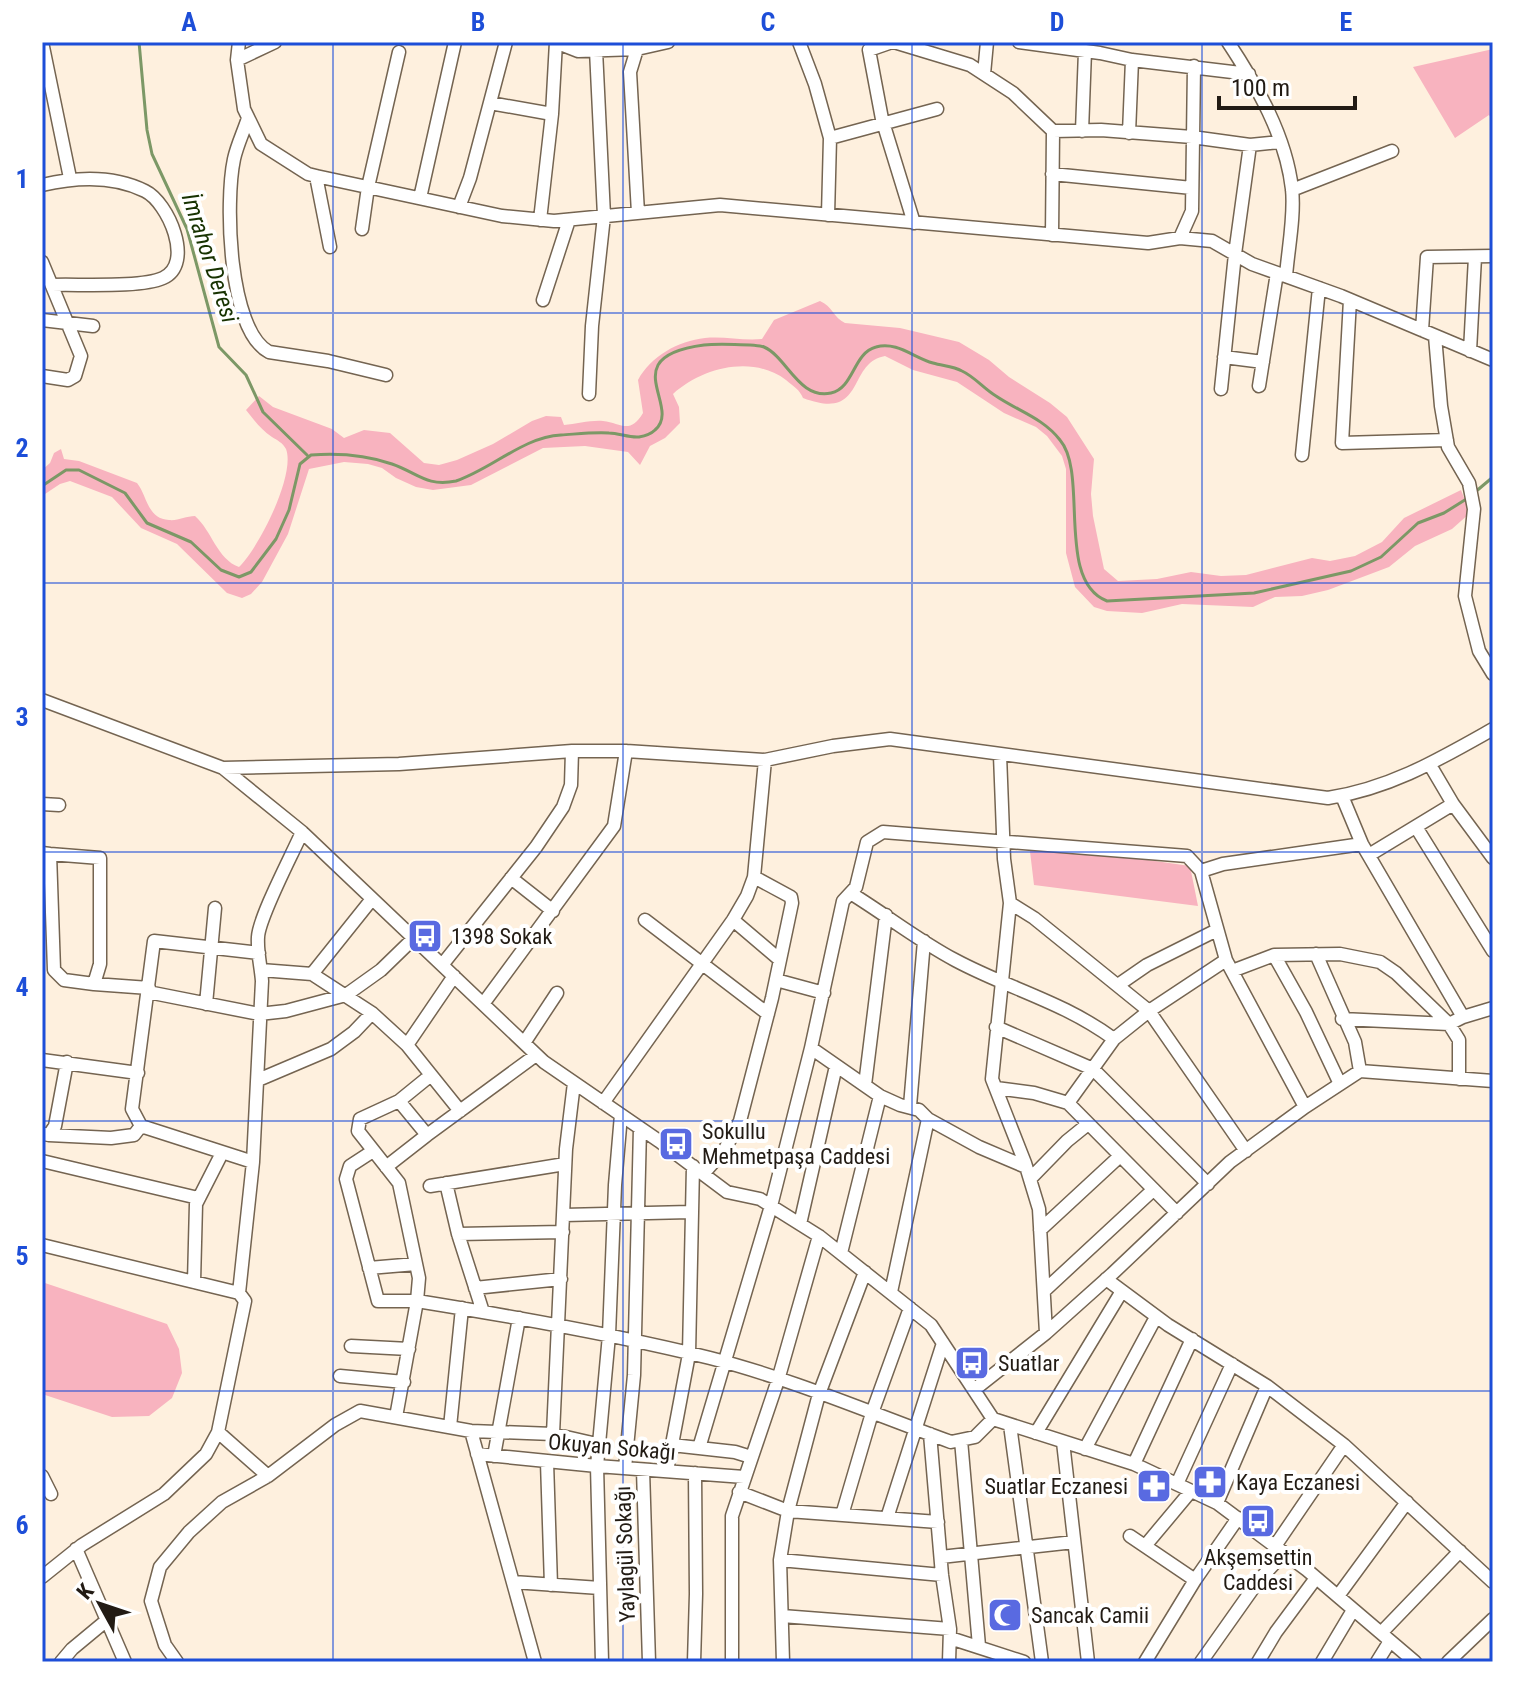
<svg xmlns="http://www.w3.org/2000/svg" width="1535" height="1704" font-family="'Roboto Condensed',sans-serif">
<rect width="100%" height="100%" fill="#fef0de"/>
<path fill="#f8b3bf" d="M1493 49V121L1489 115 1455 138 1413 67Z
M820 301C832 306 834 318 845 323L900 328 959 342 989 360 1009 377 1050 403 1067 417 1094 459 1091 494 1093 516 1104 569 1118 581 1157 579 1191 572 1221 576 1246 575 1312 558 1330 561 1355 556 1382 542 1404 518 1461 490 1470 513 1452 529 1415 546 1389 567 1328 590 1302 596 1275 597 1253 607 1182 604 1142 613 1107 611 1094 607 1075 587 1066 553V469L1062 456 1047 436 1036 427 1004 413 957 382 913 370 885 356C846 363 867 422 803 398 800 390 793 386 786 380 753 355 703 367 673 394L679 407 680 423 665 438 650 446 640 465 628 452 585 446 543 448 471 485 433 490 416 487 396 478 382 468 368 464 344 462 309 469 288 534 262 582 251 594 242 598 227 593 177 544 141 528 112 497 70 481 60 484 42 496V470L50 463 54 453 61 449 64 459 79 461 137 483C147 495 147 519 169 520 178 521 186 516 195 516 212 531 217 559 239 567 258 549 296 475 286 449 283 443 277 440 272 437 261 430 254 420 246 410L259 396 273 407 332 429 344 438 364 430 390 433 424 463 439 465 457 460 493 444 532 421 546 416 561 417 564 425C576 424 591 420 603 421 621 423 630 435 643 413L638 380C651 356 678 341 705 338 724 336 743 341 762 339L774 320Z
M1029 843 1190 866 1198 906 1034 885Z
M42 1282 167 1324 179 1349 182 1373 172 1398 149 1416 112 1417 42 1394Z"/>
<g fill="none" stroke-linecap="round" stroke-linejoin="round">
<path stroke="#7c9866" stroke-width="3" d="M139 42 147 130 152 154 187 229 219 347 246 375 263 412 307 455
M42 486 66 470H79L125 493 147 523 191 542 221 570 239 577 251 572 276 539 289 510 300 464 311 455C338 453 366 455 392 464 418 473 426 487 456 481 492 469 523 437 561 435 577 434 593 432 609 433 619 433 629 438 639 437 645 436 651 434 655 430 683 406 613 357 704 345 713 344 757 344 764 347 787 357 799 400 831 393 854 388 853 353 876 347 897 341 914 358 933 363 943 366 953 366 962 371 975 377 984 389 996 396 1018 411 1043 418 1060 440 1089 474 1055 581 1107 601L1254 593 1351 571 1381 557 1418 523 1444 513 1468 498
M1474 493 1493 477"/>
<g stroke="#746451" stroke-width="15">
<path id="minor" d="M42 42 70 178
M239 42 237 60 244 109 261 144 308 174 316 176 502 216 554 221 720 205 1148 243 1180 238 1212 241 1252 264 1341 296 1493 360
M555 42 578 51 637 49 668 42
M799 42 815 84 830 138 828 215
M892 42 869 50 882 119 914 223
M894 42 970 65 1013 93 1053 131
M1019 42 1100 53 1132 60 1249 74
M1228 42C1257 86 1286 136 1292 189 1295 215 1288 250 1286 276
M637 49 630 72 638 213
M237 60 275 42
M984 74 987 42
M490 103 552 114
M248 118C244 131 237 145 234 159 225 201 228 330 269 352L328 361 386 375
M1082 131 1085 51
M1129 133 1132 60
M830 138 937 109
M1052 174 1192 188
M316 176 330 247
M42 185C76 177 113 175 145 191 168 202 195 264 163 278 141 288 79 284 52 285
M1292 190 1392 151
M420 198 455 42
M459 207 470 178 506 42
M540 220 552 114 556 42
M362 229 368 187 399 52
M1052 235 1053 131 1101 130 1192 137 1250 145 1280 142
M1180 238 1192 211 1194 66
M42 262 81 356 75 376 68 380 42 376
M543 300 569 220
M1350 300 1342 443 1447 440
M42 320 93 326
M1422 330 1427 257 1493 256
M1435 336 1441 406 1448 447 1469 483 1474 509 1465 596 1479 651 1493 674
M1470 351 1475 257
M1224 357 1263 362
M1259 386 1277 273
M1221 389 1235 254 1250 145
M589 394 592 326 604 216 596 50
M1302 455 1319 288
M42 700 223 768 302 832 544 1062 659 1141 727 1192 760 1199 819 1236 931 1325 993 1419 1134 1464 1217 1503 1307 1570 1415 1662
M1000 755 1004 859 1010 903
M1430 765 1453 804 1493 858
M223 768 399 764 572 751H626L765 760 833 746 890 739 1328 798C1391 788 1438 760 1493 729
M1342 796 1362 844 1463 1017
M42 804 59 805
M1416 827 1493 951
M42 853 50 854 100 858V964L94 984 64 980 54 970 50 854
M1369 855 1453 804
M511 878 553 911
M852 894C886 915 919 941 955 960 1009 989 1062 1001 1114 1039
M645 920 768 1014
M733 920 780 960
M259 953 154 941 132 1109 141 1126 253 1162 262 981C261 967 257 952 258 937 259 917 292 855 302 832
M1316 954 1355 1042 1360 1071
M1274 955 1306 1012 1340 1084
M442 965 536 847 563 807 571 785 572 751
M261 970 312 974 372 1013 407 1045 460 1111
M1232 971 1274 955 1340 954 1380 962 1396 973 1449 1024 1459 1040V1079
M312 974 372 899
M776 980 824 993
M94 984 149 988
M1118 985 1147 965 1217 930
M148 992 259 1014 286 1011 346 995 381 970 414 938
M206 1004 215 908
M483 1004 614 826 626 751
M1342 1019 1449 1024 1463 1017 1493 1008
M996 1027 1093 1069 1208 1184
M524 1043 557 993
M407 1045 454 976
M811 1048 880 1096 900 1105 919 1110 928 1119 979 1147 1026 1167
M42 1060 138 1073
M258 1080 331 1049 354 1032 372 1013
M865 1085 886 915
M996 1088 1034 1093 1068 1103 1177 1213
M399 1101 427 1135 536 1055
M603 1103 733 920 747 896 754 877 765 760
M1068 1103 1114 1039 1149 1011 1226 960
M910 1106 924 941
M1305 1107 1226 960 1201 871 1223 864 1362 844
M44 1134 49 1135 55 1126 67 1062
M49 1135 111 1138 134 1135 141 1126
M373 1151 350 1166 346 1179 378 1301H417L419 1278 399 1183 358 1131 360 1119 399 1101 431 1075
M42 1161 198 1198
M386 1167 427 1135
M703 1174 725 1149 740 1121 772 998 792 903 791 897 754 877
M1030 1179 1067 1141 1088 1124
M446 1183 458 1234 483 1312
M430 1186 565 1164
M564 1215 690 1212
M800 1224 836 1066
M1040 1230 1120 1156
M458 1234 563 1232
M42 1245 239 1293 245 1301 218 1432 206 1454 164 1494 82 1545 42 1577
M841 1253 880 1096
M369 1268 416 1264
M1106 1279 1168 1325 1267 1386 1344 1445 1493 1582
M194 1282 196 1204 222 1153
M475 1288 561 1279
M1044 1291 1153 1190
M891 1292 928 1119
M239 1293 253 1162
M1046 1333 1039 1209 1025 1163 992 1079 1010 903 1034 918 1149 1011 1246 1151
M351 1346 409 1349
M340 1376 404 1382
M975 1389 1046 1333 1112 1274 1230 1162 1305 1107 1360 1071 1493 1081
M396 1417 417 1301C516 1317 613 1334 710 1358 792 1379 871 1413 951 1442L975 1437 993 1419
M1010 1425 1042 1662
M450 1427 462 1308
M471 1431 535 1662
M218 1432 268 1476
M1036 1433 1122 1291
M553 1434 566 1149 574 1083
M930 1434 942 1575 950 1629 949 1662
M961 1440 979 1646
M1063 1442 1088 1662
M672 1445 735 1452 751 1457
M699 1448 771 1206 811 1048 843 901 856 887 867 842 883 832 1187 856 1201 871
M1085 1449 1156 1317
M477 1454 597 1466 744 1477
M494 1456 519 1318
M547 1462 551 1585
M1134 1464 1192 1339
M625 1468 634 1375 640 1128
M643 1470 649 1662
M667 1471 689 1354 693 1166
M42 1476 51 1494
M1177 1484 1232 1364
M739 1492 788 1511 938 1522
M1217 1503 1267 1386
M842 1515 872 1413 910 1308
M887 1518 943 1343
M1130 1536 1195 1580
M1145 1546 1191 1491
M1275 1546 1344 1445
M76 1549 125 1662
M941 1557 1074 1542
M780 1560 942 1575
M513 1582 600 1588
M1338 1596 1407 1502
M782 1616 950 1629
M1381 1633 1460 1551
M950 1638 1024 1662
M61 1662 72 1649 107 1620
M177 1662 165 1645 151 1601 160 1567 189 1532 222 1502 268 1476 335 1425 360 1411 471 1431 553 1434 601 1445
M602 1662 597 1466 609 1335 615 1185 621 1115
M694 1662 696 1594 695 1473
M732 1662V1516L778 1380 819 1236
M783 1662 780 1560 788 1511 819 1394 865 1272
M1145 1662 1195 1580 1238 1518
M1201 1662 1259 1580 1284 1553
M1258 1662 1276 1632 1316 1578
M1322 1662 1353 1610
M1377 1662 1390 1641
M1448 1662 1493 1619"/>
</g>
<use href="#minor" stroke="#fff" stroke-width="12"/>
</g>
<path fill="none" stroke="#1d4ed8" stroke-width="2" stroke-opacity="0.55" d="M333 42V1662M623 42V1662M912 42V1662M1202 42V1662M42 313H1493M42 583H1493M42 852H1493M42 1121H1493M42 1391H1493"/>
<defs>
<g id="bus-square" transform="scale(1.8)"><rect x="-9" y="-9" width="18" height="18" rx="4" fill="#596ae1" stroke="#fff"/><path d="M-5-6H5V4H4V6H2V4H-2V6H-4V4H-5ZM-3.5-4V0h7V-4ZM-3.5 1.2v1.5H-2V1.2ZM2 1.2v1.5H3.5V1.2Z" fill="#fff"/></g>
<g id="pharmacy-square" transform="scale(1.8)"><rect x="-9" y="-9" width="18" height="18" rx="4" fill="#596ae1" stroke="#fff"/><path d="M-2-6h4v4h4v4h-4v4h-4v-4h-4v-4h4Z" fill="#fff"/></g>
<g id="mosque-square" transform="scale(1.8)"><rect x="-9" y="-9" width="18" height="18" rx="4" fill="#596ae1" stroke="#fff"/><path d="M3.5-4.9A6 6 0 1 0 3.5 4.9A5 5 0 1 1 3.5-4.9Z" fill="#fff"/></g>
</defs>
<g fill-rule="evenodd">
<use href="#bus-square" x="425" y="936"/>
<use href="#bus-square" x="676" y="1144"/>
<use href="#bus-square" x="972" y="1363"/>
<use href="#pharmacy-square" x="1210" y="1482"/>
<use href="#pharmacy-square" x="1154" y="1486"/>
<use href="#bus-square" x="1258" y="1521"/>
<use href="#mosque-square" x="1005" y="1615"/>
</g>
<g text-anchor="middle" dominant-baseline="central" stroke-width="8" stroke-linejoin="round" paint-order="stroke">
<g font-size="22" fill="#221b14" stroke="#fff" text-anchor="start">
<text x="451" y="936">1398 Sokak</text>
<text x="702" y="1131">Sokullu<tspan x="702" dy="25">Mehmetpaşa Caddesi</tspan></text>
<text x="998" y="1363">Suatlar</text>
<text x="1236" y="1482">Kaya Eczanesi</text>
<text x="1128" y="1486" text-anchor="end">Suatlar Eczanesi</text>
<text x="1258" y="1557" text-anchor="middle">Akşemsettin<tspan x="1258" dy="25">Caddesi</tspan></text>
<text x="1031" y="1615">Sancak Camii</text>
</g>
<g font-size="22" fill="#221b14" stroke="#fff">
<text transform="translate(612 1447) rotate(5)">Okuyan Sokağı</text>
<text transform="translate(625 1554) rotate(-92)">Yaylagül Sokağı</text>
</g>
<g font-size="24" font-style="italic" fill="#173201" stroke="#fff">
<text transform="translate(210 258) rotate(72)">İmrahor Deresi</text>
</g>
</g>
<rect width="1535" height="1704" fill="none" stroke="#ffffff" stroke-width="88"/>
<g transform="translate(100 1604) rotate(310)" stroke="#ffffff" stroke-width="6" paint-order="stroke">
<path d="M0-6L14 30L0 20L-14 30Z" fill="#221b14"/>
<text y="-12" font-size="22" font-weight="bold" text-anchor="middle" fill="#221b14">K</text>
</g>
<path d="M1219 96v12h136v-12" fill="none" stroke="#221b14" stroke-width="4"/>
<text x="1231" y="96" font-size="24" fill="#221b14" stroke="#ffffff" stroke-width="6" paint-order="stroke">100 m</text>
<rect x="44" y="44" width="1447" height="1616" fill="none" stroke="#1d4ed8" stroke-width="3"/>
<g font-size="26" text-anchor="middle" font-weight="bold" fill="#1d4ed8">
<text x="189" y="31">A</text>
<text x="478" y="31">B</text>
<text x="768" y="31">C</text>
<text x="1057" y="31">D</text>
<text x="1346" y="31">E</text>
<text x="22" y="188">1</text>
<text x="22" y="457">2</text>
<text x="22" y="726">3</text>
<text x="22" y="996">4</text>
<text x="22" y="1265">5</text>
<text x="22" y="1534">6</text>
</g>
</svg>
